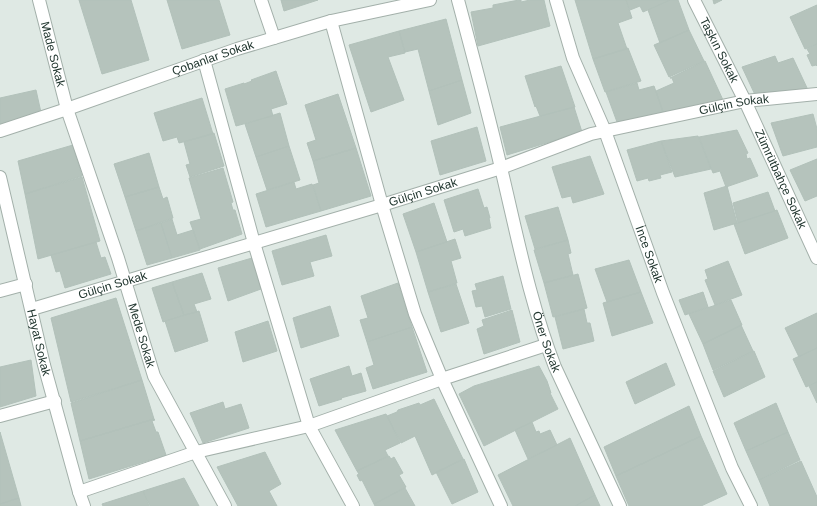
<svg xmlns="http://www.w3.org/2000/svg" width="817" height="506" font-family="Helvetica,sans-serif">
<rect width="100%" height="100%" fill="#dfe9e4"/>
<path fill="#b5c3bc" stroke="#b2c1ba" d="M79 0H131L149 60 102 74Z
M167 0H219L230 35 182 49Z
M281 0H318L284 11Z
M519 0H521V2L530 0H544L550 26 478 46 471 12 493 8V5Z
M575 0H626L632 18 618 23 627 49 593 59Z
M626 0H670L643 12 640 6 630 10Z
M670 0H678L689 30 660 43 648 10Z
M713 0H722L714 4Z
M817 5V44L805 49 790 17Z
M446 19 462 80 429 91 418 49 405 52 399 31Z
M689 30 704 61 669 77 654 45Z
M399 31 405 53 388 57 404 100 371 112 349 45Z
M817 44V66L816 65 812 66 807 55 810 54 807 49Z
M628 48 641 81 605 92 593 59Z
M775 56 778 63 793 58 808 90 757 99 742 67Z
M705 61 723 100 663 113 656 91 674 83 672 78H670Z
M561 66 575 107 540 116 536 106 535 107 525 76Z
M276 71 287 104 271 109 273 116 236 126 225 89 244 83V84L252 81 251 80Z
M462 80 471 113 438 125 429 91Z
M637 83 639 90 654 86 664 114 617 122 606 92Z
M36 90 42 117 0 127V98Z
M338 94 356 148 313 161 307 143 316 140 305 105Z
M202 98 213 134 179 143 177 137 163 141 154 113Z
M574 107 582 132 507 155 500 127Z
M280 113 289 146 256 157 245 124Z
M813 114 817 129V147L783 156 771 123Z
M477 127 486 161 440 175 431 141Z
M737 130 748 153 746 154 747 159 750 158 758 176 726 187 720 171 713 173 699 137Z
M214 133 224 166 190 177 186 165 190 164 184 142Z
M698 136 711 169 675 177 661 141Z
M661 141 672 172 660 175 661 178 649 181 648 178 637 181 627 150Z
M73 145 82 176 25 194 18 161Z
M289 146 300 180 267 190 256 157Z
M356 148 371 196 321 211 313 185 319 183 313 161Z
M149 153 159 187 125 197 114 164Z
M590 156 604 194 573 203 571 196 562 198 552 167Z
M817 159V196L805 201 790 170Z
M223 168 233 202 231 203 233 210H235L242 234 200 249 190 222 201 219 189 178Z
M82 177 100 241 38 259 25 194Z
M294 182 296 189 312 184 321 211 266 227 256 194Z
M727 186 737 223 714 230 704 193Z
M159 187 163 199 167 197 173 218 136 231 125 197Z
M478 189 484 208 487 207 490 218H489L491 228 465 236 463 229 454 232 444 200Z
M768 192 775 211 738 223 733 203Z
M434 203 447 242 416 252 403 214Z
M558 207 568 240 535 249 525 216Z
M777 210 788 238 745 254 734 224Z
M172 219 177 235 193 230 200 250 172 258 161 223Z
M161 223 172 258 147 265 136 231Z
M326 235 332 256 310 262 314 276 282 285 272 251Z
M455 239 461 258 451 261 457 283 428 292 416 252Z
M568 240 571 253 568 254 573 275 544 283 534 250Z
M96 242 101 258 105 257 111 274 65 288 60 271 56 272 51 255Z
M252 258 261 289 228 301 218 268Z
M629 260 641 292 607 302 595 269Z
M728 261 742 295 715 305 705 280 708 279 705 270Z
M202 273 211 299 194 304 197 312 184 315 172 282Z
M578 274 587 308 553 317 544 283Z
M503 276 511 309 485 317 482 306 476 307 472 291 477 290 475 284Z
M172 282 184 315 163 322 152 288Z
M398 283 412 327 367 342 360 320 368 318 361 296Z
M456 284 469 323 441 332 428 292Z
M641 292 653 323 612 336 603 303Z
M703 292 708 307 685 315 679 300Z
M116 298 142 380 71 402 51 318Z
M731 300 742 325 703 344 689 314Z
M330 306 339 336 301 348 293 318Z
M584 309 587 323H590L594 341 563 349 555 317Z
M512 310 520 342 484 354 477 329 484 326 482 320Z
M199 311 208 341 175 352 165 321Z
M817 313V348L799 357 785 328Z
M268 321 277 351 243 362 235 332Z
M741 325 753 351 713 370 703 344Z
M412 327 427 372 373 389 366 368 374 365 367 342Z
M817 348V382L806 387 793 359Z
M754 351 765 377 724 397 713 371Z
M31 360 36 396 0 407V367Z
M666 363 675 385 635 404 626 382Z
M349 366 352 376 361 373 366 391 341 398 342 399 319 406 310 379Z
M539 366 547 381 551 393H550L558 409 484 446 459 394 474 386Z
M142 380 154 419 80 441 71 403Z
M817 382V403L809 386Z
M434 399 463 459 432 475 415 436 401 443 387 416 397 412 398 410 419 403 420 405Z
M223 402 225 409 241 404 249 428 203 443 190 413Z
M776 403 788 432 746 451 734 423Z
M689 406 701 436 616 476 604 447Z
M386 414 400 443 385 450 388 456 357 471 335 430Z
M154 419 155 420 152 421 156 432H158L166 455 89 479 80 441Z
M532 422 536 432 539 431 540 434 550 430 557 445 528 459 515 430Z
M0 432 19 498 0 504Z
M788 432 800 460 759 480 746 451Z
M701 436 727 494 701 506H629L616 476Z
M570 438 595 495 575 506H513L498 475Z
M265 452 281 484 269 491 277 506H238L217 467Z
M389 456 391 459 394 457 403 473 399 475 406 487 374 504 362 480 360 481 357 475 359 474 357 471Z
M464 459 478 492 452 504 436 472Z
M801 461 817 497V506H770L759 480Z
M184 478 199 506H150L143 491Z
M405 488 415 506H375L374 504Z
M143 491 149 506H103L102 504Z
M595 495 600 506H575Z
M19 498 21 506H0V504Z"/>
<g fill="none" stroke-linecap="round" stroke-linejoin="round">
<g stroke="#a3b0aa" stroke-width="14">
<g id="minor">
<path id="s1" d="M39 0 67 109 118 258 154 376 225 506"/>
<path d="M261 0 274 38"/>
<path id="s2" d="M458 0C473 56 488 112 501 168 517 235 530 303 555 367L620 506"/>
<path id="s3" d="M556 0 573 58 605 131 663 293 732 468 751 506"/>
<path id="s4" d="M694 0 745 101 817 258"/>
<path d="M331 21 382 205 415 314 442 379 501 506"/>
<path d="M204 60 254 243 309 426 353 506"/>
<path id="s5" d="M0 131 67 109 237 49 331 21 430 0"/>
<path id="s6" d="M0 177 44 365 79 492 84 506"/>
<path d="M0 291 26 284"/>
<path id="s7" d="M32 309 382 205 501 168 591 134 745 101 817 94"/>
<path d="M0 416 55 401"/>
<path d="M79 492 196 452 309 426 442 379 546 345"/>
</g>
</g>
<use href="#minor" stroke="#fff" stroke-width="12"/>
</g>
<g text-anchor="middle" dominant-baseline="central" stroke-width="3" stroke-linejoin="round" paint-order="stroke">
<g font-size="12" fill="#223730" stroke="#eff6f2">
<text stroke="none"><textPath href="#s4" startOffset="56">Taşkın Sokak</textPath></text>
<text stroke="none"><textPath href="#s1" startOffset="56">Made Sokak</textPath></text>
<text stroke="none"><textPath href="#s5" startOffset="225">Çobanlar Sokak</textPath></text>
<text stroke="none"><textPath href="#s7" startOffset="732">Gülçin Sokak</textPath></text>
<text stroke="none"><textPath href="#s4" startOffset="199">Zümrütbahçe Sokak</textPath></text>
<text stroke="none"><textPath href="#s7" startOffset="408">Gülçin Sokak</textPath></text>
<text stroke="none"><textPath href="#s3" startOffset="271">İnce Sokak</textPath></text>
<text stroke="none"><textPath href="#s7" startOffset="84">Gülçin Sokak</textPath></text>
<text stroke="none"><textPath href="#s1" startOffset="351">Mede Sokak</textPath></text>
<text stroke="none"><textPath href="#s6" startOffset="170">Hayat Sokak</textPath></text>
<text stroke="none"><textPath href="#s2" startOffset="353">Öner Sokak</textPath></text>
</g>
</g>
</svg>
